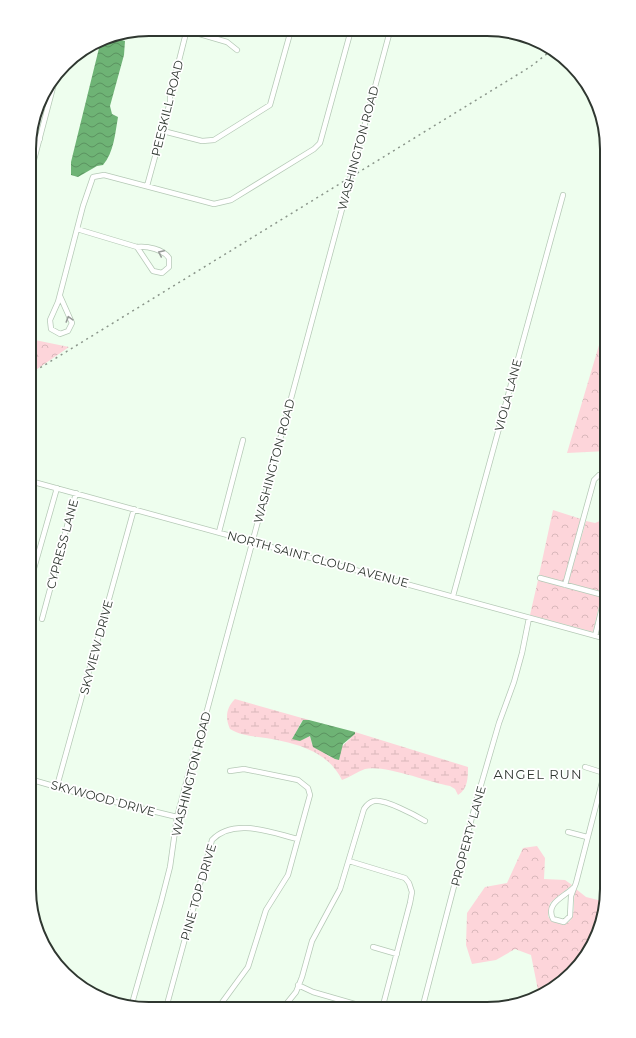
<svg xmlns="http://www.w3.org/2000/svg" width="636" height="1038" font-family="Montserrat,sans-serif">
<defs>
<pattern id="forest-crowns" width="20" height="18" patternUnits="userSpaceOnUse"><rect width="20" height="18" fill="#fdd5da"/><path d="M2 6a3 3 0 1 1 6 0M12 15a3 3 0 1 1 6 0" fill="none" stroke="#d9b7bb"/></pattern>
<pattern id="wetland-marsh" width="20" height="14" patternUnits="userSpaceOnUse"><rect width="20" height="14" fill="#fdd5da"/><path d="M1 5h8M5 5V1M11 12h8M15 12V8" fill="none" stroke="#d9b7bb"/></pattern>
<pattern id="water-waves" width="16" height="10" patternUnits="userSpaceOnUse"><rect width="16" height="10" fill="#6eb375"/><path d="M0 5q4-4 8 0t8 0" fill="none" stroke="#5b9260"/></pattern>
</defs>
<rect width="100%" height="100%" fill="#eefeee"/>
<path fill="url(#forest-crowns)" d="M602 335H607V451L567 453Z
M30 339 69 347 30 374Z
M553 510 581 519 563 582 539 575Z
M607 518V593L568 583 586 521 595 523Z
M538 580 601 597 593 632 530 615Z
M607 598V636L598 634Z
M537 846 545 858 544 879 565 880 572 885 550 903 548 916 551 921 564 925C579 918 571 902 576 889L586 897 606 902 601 928 582 962 539 995 531 955 515 949 496 960 472 964 466 945 467 913 485 887 507 883 523 848Z"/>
<path fill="url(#wetland-marsh)" d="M235 699 309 720H303C298 725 298 732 293 737L304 739 310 736 312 744 330 757 350 739 355 732 468 767C468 777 468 789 458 795L455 789 450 786C429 782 383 764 365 769 357 772 350 777 342 780 328 751 296 743 266 738 253 736 242 736 230 729 225 718 226 708 235 699Z"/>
<path fill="url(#water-waves)" d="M111 37 125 41 124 55 110 106 112 114 118 117C115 134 114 152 103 165L97 166 78 177 71 175V162L101 40Z
M303 720H309L355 732V734L343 744 339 760 335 759 313 747 310 736 300 741 292 739Z"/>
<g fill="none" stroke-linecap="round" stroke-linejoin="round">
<g stroke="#b5c9b6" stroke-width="6">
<path id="minor" d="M186 30 227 42 237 50
M43 93 51 95
M163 131 202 141 214 140 270 105 291 30
M30 137 40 139
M30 175 56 76
M147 186 170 102V96L187 29
M77 229 137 247C147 246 163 249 169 258V267L162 273 153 271 137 247
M60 296 72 323 68 331 60 334 51 329 50 320 58 302 83 206 93 177 104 175 214 204 231 200 314 149 320 143 351 30
M30 481 607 639
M219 532 243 440
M540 578 607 596
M565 585 594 480 599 475 607 474
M29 586 57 488
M453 596 563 195
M42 619 76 493
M595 636 605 595
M585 767 604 773
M29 779 78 793 177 817
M57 786 134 509
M568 832 587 837
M349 861 405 878 409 883 412 892 410 903 382 1009
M573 888C564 897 545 903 553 919L564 922 570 916 571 896 576 883 607 763
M373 947 397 954
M298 985 313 992 372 1009
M131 1007 161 902 170 867 177 817 193 757 202 729 390 31
M166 1008 212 840C234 817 272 833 298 839
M218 1008 248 967 266 910 288 875 310 795 308 788 298 780 244 769 230 771
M283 1008 296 992 302 977 312 941 340 889 364 809C366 806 370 802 374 801 385 799 415 815 425 821
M422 1009 476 802 499 723 514 682 522 653 529 618"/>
</g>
<use href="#minor" stroke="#fff" stroke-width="4.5"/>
<path stroke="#8a958a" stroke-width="1.5" stroke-dasharray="2 4" stroke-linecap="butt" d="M30 374 530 67 552 50"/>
</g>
<defs><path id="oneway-chevron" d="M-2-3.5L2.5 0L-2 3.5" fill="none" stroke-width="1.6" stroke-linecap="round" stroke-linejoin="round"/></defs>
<g stroke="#979b98">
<use href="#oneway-chevron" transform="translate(161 253) rotate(-155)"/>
<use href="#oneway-chevron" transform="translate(69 319) rotate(-107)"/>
</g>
<g text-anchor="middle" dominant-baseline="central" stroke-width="3.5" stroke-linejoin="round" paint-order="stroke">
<g font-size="12" fill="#2f3730" stroke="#fff">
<text transform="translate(167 108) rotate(-76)">PEESKILL ROAD</text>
<text transform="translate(358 148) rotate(-75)">WASHINGTON ROAD</text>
<text transform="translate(508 395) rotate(-75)">VIOLA LANE</text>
<text transform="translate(274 461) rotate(-75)">WASHINGTON ROAD</text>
<text transform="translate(62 544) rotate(-75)">CYPRESS LANE</text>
<text transform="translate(318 559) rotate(15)">NORTH SAINT CLOUD AVENUE</text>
<text transform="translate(96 647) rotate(-75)">SKYVIEW DRIVE</text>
<text transform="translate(191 774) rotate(-76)">WASHINGTON ROAD</text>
<text transform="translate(103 798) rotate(15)">SKYWOOD DRIVE</text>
<text transform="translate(468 836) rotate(-75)">PROPERTY LANE</text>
<text transform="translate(198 892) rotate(-74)">PINE TOP DRIVE</text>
</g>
<g font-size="13" letter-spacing="1" fill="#2f3730" stroke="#fff">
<text x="538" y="774">ANGEL RUN</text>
</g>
</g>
<path d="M0 0H636V1038H0ZM149 36H487A113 113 0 0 1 600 149V889A113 113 0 0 1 487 1002H149A113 113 0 0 1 36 889V149A113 113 0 0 1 149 36Z" fill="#fff" fill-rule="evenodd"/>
<path fill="none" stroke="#2f3730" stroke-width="2" d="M149 36H487A113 113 0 0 1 600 149V889A113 113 0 0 1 487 1002H149A113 113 0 0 1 36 889V149A113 113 0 0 1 149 36Z"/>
</svg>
